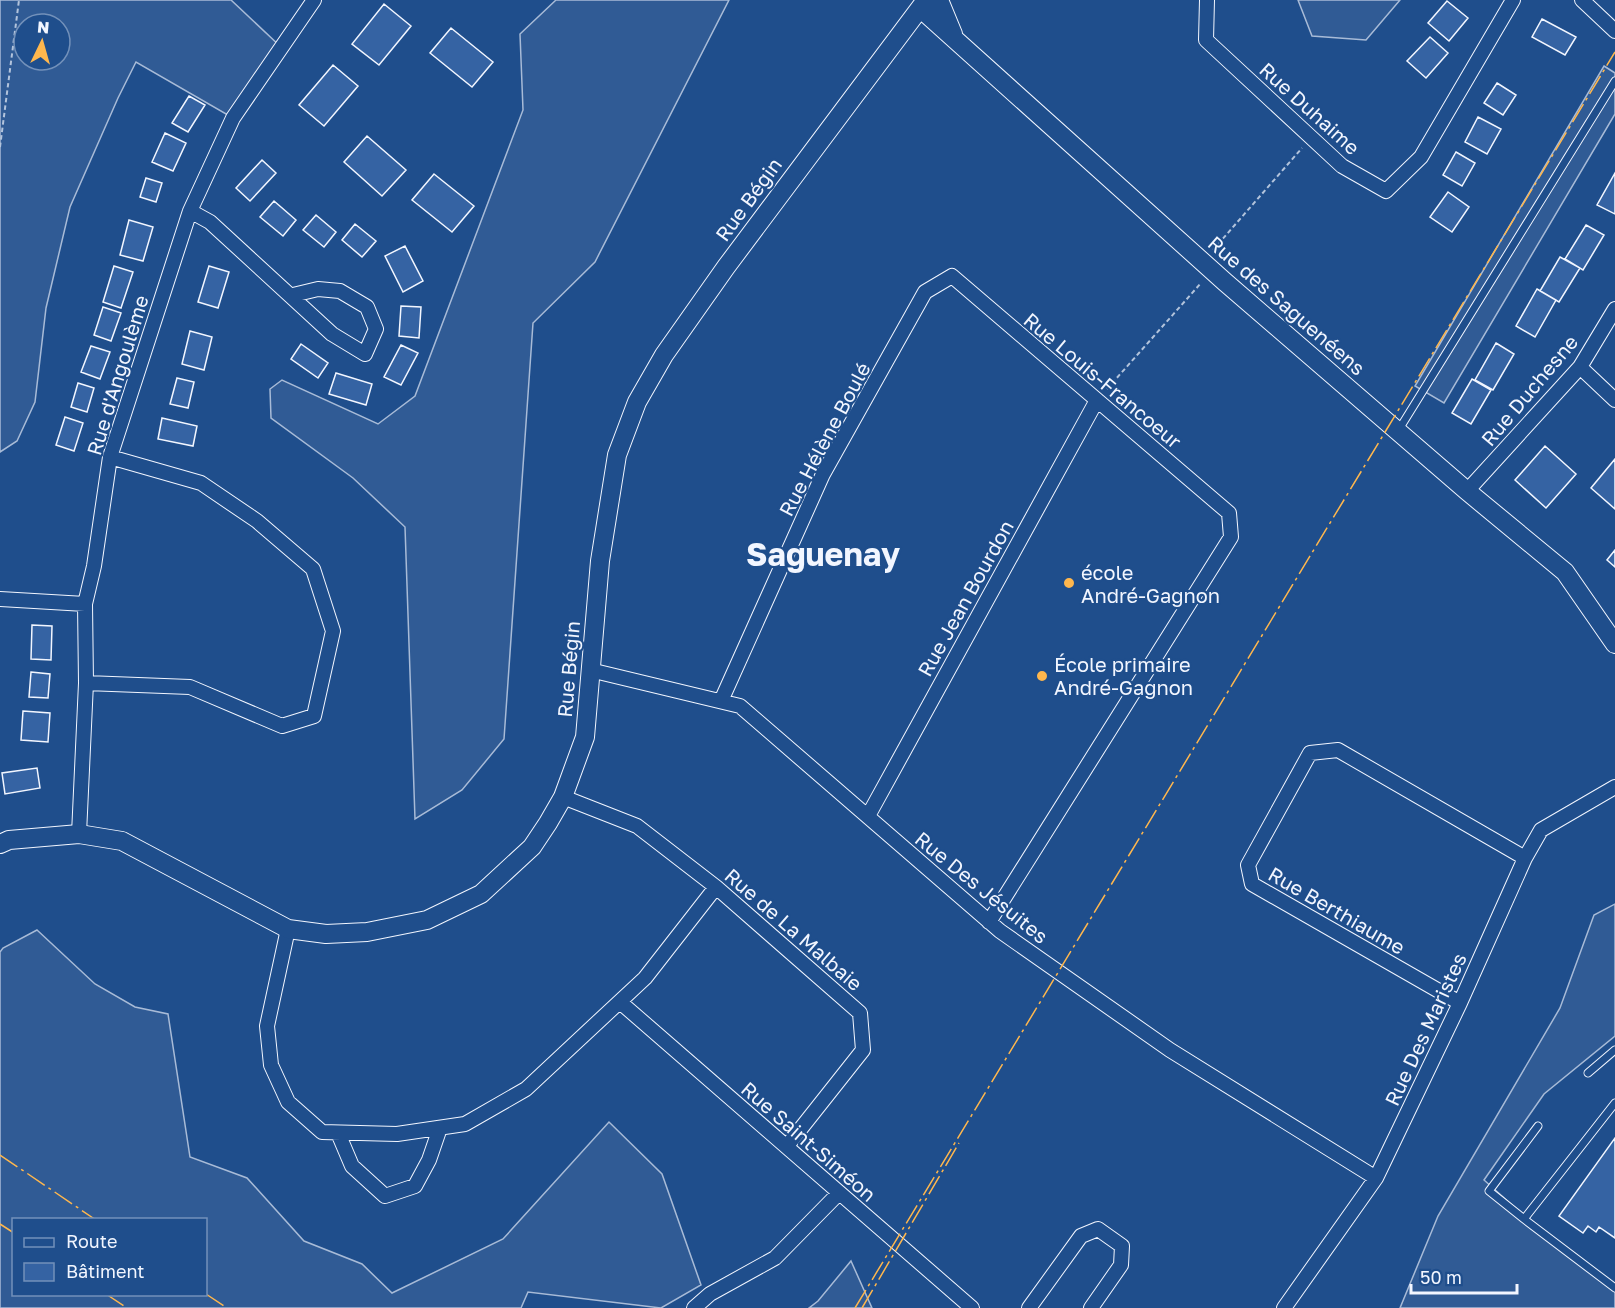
<svg xmlns="http://www.w3.org/2000/svg" width="1615" height="1308" font-family="'Golos Text',sans-serif">
<rect width="100%" height="100%" fill="#1f4e8c"/>
<path fill="#305b95" stroke="#a8bbd7" stroke-width="1.5" fill-rule="evenodd" d="M0 0H231L281 47 233 118 136 62 118 98 70 207 46 308 35 402 17 441 0 452ZM24 24H60V60H24Z
M556 0H729L595 262 533 323 504 739 462 790 415 819 405 527 353 478 271 418 270 389 282 380 378 424 415 396 523 110 520 34Z
M1298 0H1400L1366 40 1312 36Z
M1604 66 1615 73V114L1444 403 1415 386Z
M1615 904V1036L1544 1094 1484 1180 1539 1229 1615 1285V1308H1400L1438 1216 1560 1008 1594 915Z
M37 930 95 984 135 1007 168 1014 190 1157 247 1178 304 1241 362 1264 392 1293 503 1239 609 1122 662 1174 701 1285 661 1308 528 1292 521 1308H0V952L3 948ZM14 1220H206V1294H14Z
M851 1261 872 1308H809L818 1301Z"/>
<path fill="#3563a3" stroke="#f2f6ff" stroke-width="1.5" d="M1447 1 1468 18 1449 41 1428 23Z
M384 4 411 26 379 65 352 44Z
M1542 19 1576 37 1565 55 1532 37Z
M451 28 493 62 472 87 430 53Z
M1430 37 1448 53 1426 78 1407 61Z
M333 65 358 86 324 126 299 105Z
M1497 83 1516 95 1503 115 1484 103Z
M189 96 205 105 188 132 172 123Z
M1478 117 1501 129 1487 154 1465 142Z
M165 133 186 143 173 171 152 162Z
M367 136 406 170 382 196 344 162Z
M1456 152 1475 163 1462 186 1443 175Z
M262 160 276 173 250 201 236 188Z
M1615 173V214L1597 205Z
M434 174 474 206 452 232 412 200Z
M146 178 162 183 156 202 140 197Z
M1448 192 1469 207 1452 232 1430 217Z
M274 201 296 220 283 236 260 217Z
M316 215 336 232 324 247 303 230Z
M129 220 153 227 143 261 120 255Z
M355 224 376 241 362 257 342 240Z
M1586 225 1604 235 1583 270 1565 259Z
M405 246 423 281 403 292 385 256Z
M1560 257 1580 268 1559 302 1540 291Z
M114 266 133 272 121 308 103 302Z
M209 266 229 272 218 308 198 302Z
M1537 289 1556 300 1535 337 1516 326Z
M401 306 421 307 419 338 399 336Z
M103 307 121 313 111 341 94 335Z
M190 331 212 337 204 370 182 364Z
M1496 343 1514 354 1493 390 1475 380Z
M301 344 328 363 318 378 291 359Z
M401 345 418 353 401 385 384 377Z
M91 346 110 352 100 379 81 372Z
M336 373 372 384 366 405 329 394Z
M177 378 194 382 188 408 170 404Z
M1472 379 1491 390 1471 424 1452 413Z
M78 383 94 388 87 412 71 407Z
M65 417 83 423 74 451 56 445Z
M162 418 197 426 193 446 158 439Z
M1545 446 1576 474 1546 508 1515 480Z
M1615 459V509L1591 488Z
M1615 550V567L1607 560Z
M32 625 52 626 51 660 31 659Z
M31 672 50 674 48 698 29 697Z
M23 711 50 713 48 742 21 740Z
M37 768 40 788 5 794 2 773Z
M1615 1138V1238L1599 1227 1596 1232 1588 1226 1583 1233 1559 1216Z"/>
<g fill="none" stroke-linecap="round" stroke-linejoin="round">
<g stroke="#f2f6ff" stroke-width="9">
<path id="lane" d="M1398 431 1615 81
M1588 1073 1615 1050
M1615 1103 1524 1219 1615 1288
M1524 1219 1489 1191 1538 1126"/>
</g>
<g stroke="#f2f6ff" stroke-width="16">
<path id="street" d="M1207 0 1206 40 1342 166 1386 191 1421 157 1513 0
M1582 0 1615 31
M190 211 210 222 332 334 365 354 376 329 367 307 340 291 318 289 293 295
M1580 367 1615 400
M1467 491 1580 367 1615 309
M0 599 85 604
M590 670 740 706 1000 931 1170 1050 1376 1178
M86 683 190 687 282 726 314 716 333 631 313 569 257 521 201 483 110 457
M721 701 823 474 925 292 952 276 1229 513 1231 537 989 922
M563 797 637 826 716 887 860 1013 863 1050 787 1146
M868 816 1097 400
M79 834 86 683 85 604 94 566 110 457 190 211 233 118 314 0
M288 929 267 1026 271 1065 288 1102 322 1132 397 1134 465 1124 526 1089 645 978 716 887
M620 1002 972 1308
M1460 1003 1252 884 1248 865 1310 753 1338 750 1525 858
M338 1133 352 1166 385 1196 415 1186 429 1160 440 1128
M694 1308 710 1294 775 1258 839 1193
M1029 1308 1081 1236 1098 1229 1122 1246 1121 1265 1091 1308
M1284 1308 1376 1178 1460 1003 1525 858 1541 830 1615 787"/>
</g>
<g stroke="#f2f6ff" stroke-width="20">
<path id="secondary" d="M939 0 953 34
M920 8 1225 282 1467 491 1565 572 1615 644
M0 844 9 840 79 834 122 841 288 929 326 934 367 932 427 920 481 894 532 847 548 823 563 797 585 737 600 561 617 455 637 402 664 355 726 267 926 0"/>
</g>
<path stroke="#b3c4dc" stroke-width="2" stroke-dasharray="4.5 3" stroke-linecap="butt" d="M0 147 19 0
M1213 250 1302 148
M1107 389 1201 283"/>
<use href="#lane" stroke="#1f4e8c" stroke-width="7"/>
<use href="#street" stroke="#1f4e8c" stroke-width="14"/>
<use href="#secondary" stroke="#1f4e8c" stroke-width="18"/>
<path stroke="#ffb74d" stroke-width="1.5" stroke-dasharray="21 4.5 3 4.5" stroke-linecap="butt" d="M0 1155 96 1220
M0 1224 14 1233
M106 1294 127 1308
M206 1294 227 1308
M855 1308 1615 52
M862 1308 959 1143"/>
</g>
<g fill="#ffb74d" stroke="#1f4e8c" stroke-width="2">
<circle cx="1069" cy="583" r="6"/>
<circle cx="1042" cy="676" r="6"/>
</g>
<g text-anchor="middle" dominant-baseline="central" stroke-width="4.5" stroke-linejoin="round" paint-order="stroke">
<g font-size="20" fill="#f2f6ff" stroke="#1f4e8c">
<text transform="translate(1310 108) rotate(42)">Rue Duhaime</text>
<text transform="translate(748 199) rotate(-54)">Rue Bégin</text>
<text transform="translate(1287 305) rotate(41)">Rue des Saguenéens</text>
<text transform="translate(117 375) rotate(-73)">Rue d'Angoulème</text>
<text transform="translate(1103 380) rotate(40)">Rue Louis-Francoeur</text>
<text transform="translate(1529 390) rotate(-50)">Rue Duchesne</text>
<text transform="translate(824 439) rotate(-62)">Rue Hélène Boulé</text>
<text transform="translate(965 598) rotate(-61)">Rue Jean Bourdon</text>
<text transform="translate(568 669) rotate(-85)">Rue Bégin</text>
<text transform="translate(982 887) rotate(39)">Rue Des Jésuites</text>
<text transform="translate(1337 910) rotate(30)">Rue Berthiaume</text>
<text transform="translate(794 929) rotate(41)">Rue de La Malbaie</text>
<text transform="translate(1425 1029) rotate(-65)">Rue Des Maristes</text>
<text transform="translate(809 1141) rotate(41)">Rue Saint-Siméon</text>
</g>
<g font-size="20" fill="#f2f6ff" stroke="#1f4e8c" text-anchor="start">
<text x="1081" y="572">école<tspan x="1081" dy="23">André-Gagnon</tspan></text>
<text x="1054" y="664">École primaire<tspan x="1054" dy="23">André-Gagnon</tspan></text>
</g>
<g font-size="32" font-weight="bold" fill="#f2f6ff" stroke="#1f4e8c">
<text x="823" y="554">Saguenay</text>
</g>
</g>
<rect x="12" y="1218" width="195" height="78" fill="#1f4e8c" stroke="#7391ba" stroke-width="1.5"/>
<rect x="24" y="1238" width="30" height="9" fill="#1f4e8c" stroke="#7391ba" stroke-width="1.5"/>
<text x="66" y="1248" font-size="18" fill="#f2f6ff">Route</text>
<rect x="24" y="1263" width="30" height="18" fill="#3563a3" stroke="#7391ba" stroke-width="1.5"/>
<text x="66" y="1278" font-size="18" fill="#f2f6ff">Bâtiment</text>
<g transform="translate(42 42) rotate(5)"><circle r="28" fill="#1f4e8c" stroke="#7391ba" stroke-width="1.5"/>
<path d="M0-4.5L10 22L0 15L-10 22Z" fill="#ffb74d"/>
<text y="-9" font-size="16" font-weight="bold" text-anchor="middle" fill="#f2f6ff">N</text>
</g>
<path d="M1411 1284v9h106v-9" fill="none" stroke="#f2f6ff" stroke-width="3"/>
<text x="1420" y="1284" font-size="18" fill="#f2f6ff" stroke="#1f4e8c" stroke-width="4.5" paint-order="stroke">50 m</text>
</svg>
